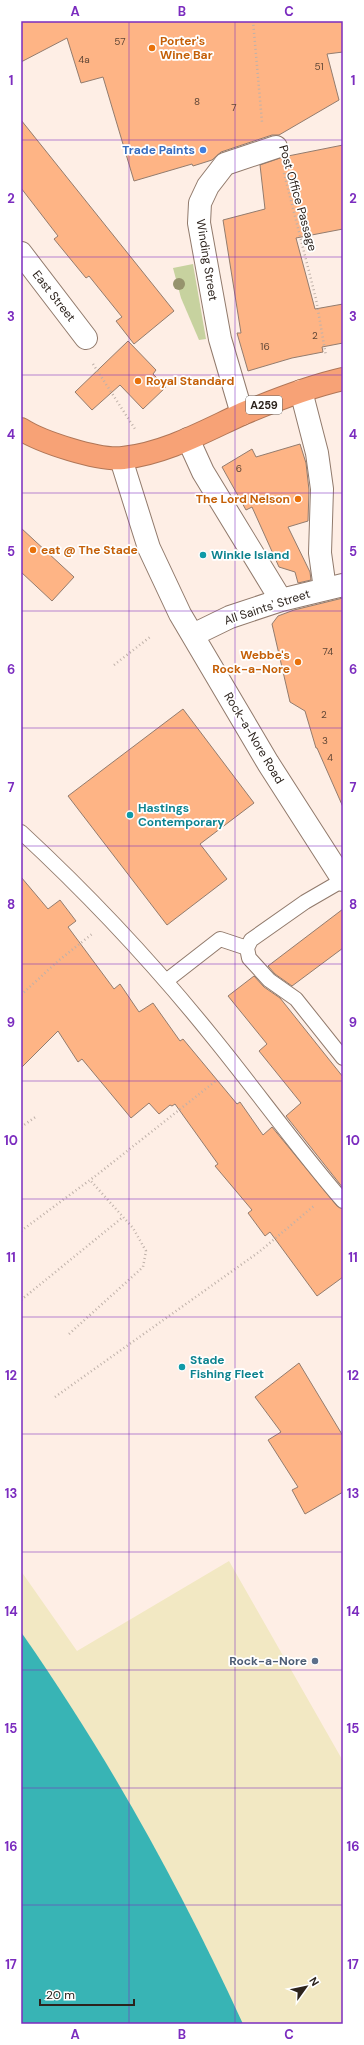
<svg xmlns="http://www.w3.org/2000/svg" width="364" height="2045" font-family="'DM Sans',sans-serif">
<rect width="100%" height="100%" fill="#feeee5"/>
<path fill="#c7d29f" d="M193 264 206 339 199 340 181 298 173 268Z"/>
<path fill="#f2e8c3" d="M229 1561 343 1761V2024H21V1571L77 1651Z"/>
<path fill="#38b4b5" d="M21 1632C109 1758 179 1885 243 2024H21Z"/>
<path fill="#feb485" stroke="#937c6e" d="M21 21H343V52L327 54 339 100 279 135H272L221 152 212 160 193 166 192 164 134 181 103 77 81 83 67 38 21 62Z
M21 120 174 311 134 344 116 321 122 317 89 276 86 278 54 239 58 236 21 188Z
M343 145V229L296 238 315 309 343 304V343L322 347 323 352 292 358 248 371 237 333H241L223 220 265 209 260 165 283 157Z
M128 341 156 370 153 374 166 387 143 409 120 385 92 410 75 392Z
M300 444 306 463 309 490 308 521 288 527 310 572 311 580 298 583 295 572 279 567 252 507 246 510 222 467 252 449 256 457Z
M21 528 74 577 52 601 21 572Z
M343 598V807L317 748H316L305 711 290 702 272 624 278 616 294 610Z
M183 709 254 803 200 844 227 879 167 925 68 796Z
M21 877 48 909 60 900 76 921 68 927 114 989 120 984 139 1012 153 1003 180 1041 183 1039 237 1104 240 1102 263 1135 272 1127 337 1206 343 1209V1277L317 1296 270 1232 265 1236 248 1213 252 1210 215 1166 218 1164 175 1104 172 1106 170 1105 159 1114 149 1103 131 1118 82 1059 78 1062 58 1031 21 1068Z
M343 909V948L292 986 275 974 268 966Z
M254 976 264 987 280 998 343 1077V1188L286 1116 301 1103 259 1051 267 1044 228 996Z
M299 1363 343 1436V1492L305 1514 292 1490 298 1487 268 1440 281 1432 255 1397Z"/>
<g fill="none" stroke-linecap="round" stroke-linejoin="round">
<g stroke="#917a6c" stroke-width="16">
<path id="lane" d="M21 832C89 895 153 963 211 1035 256 1090 297 1148 343 1201
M343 880 305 902 251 940 247 948 249 958 269 980 296 999 343 1058
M166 981 220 939 247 948"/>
</g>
<g stroke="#917a6c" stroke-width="24">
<path id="street" d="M21 253 86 338
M301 391 317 453 322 489 320 553 325 589
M242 414 220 339 199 223 200 203 208 186 225 164 276 147
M188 439 203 472 281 600
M121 459 149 548 180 614 268 763 343 880
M193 635 230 617 281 600 343 585"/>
</g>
<g stroke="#b07657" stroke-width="24">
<path id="highway" d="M21 429C41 442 99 461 123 458 166 453 203 432 242 414 275 400 308 387 343 379"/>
</g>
<path stroke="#bfb1a9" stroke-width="2.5" stroke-dasharray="1 3" stroke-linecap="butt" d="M253 21 262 122
M284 173 316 299 326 356
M93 364 135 429
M114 665 150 637
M21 995 58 961 92 934
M21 1127 37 1116
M21 1231 98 1174 217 1080
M21 1300 123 1217
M69 1334 143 1267 146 1251 133 1228 90 1180
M55 1397 259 1252 315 1205"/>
<use href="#lane" stroke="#fff" stroke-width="14"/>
<use href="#street" stroke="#fff" stroke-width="22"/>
<use href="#highway" stroke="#f7a276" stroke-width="22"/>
</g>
<circle fill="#96936d" cx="179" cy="284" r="6"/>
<path fill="none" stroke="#7b2cbf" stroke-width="1" stroke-opacity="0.55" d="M129 21V2024M235 21V2024M21 140H343M21 257H343M21 375H343M21 493H343M21 611H343M21 728H343M21 846H343M21 964H343M21 1081H343M21 1199H343M21 1317H343M21 1434H343M21 1552H343M21 1670H343M21 1788H343M21 1905H343"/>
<g fill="#e8710a" stroke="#fff" stroke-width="1.5">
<circle cx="152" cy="48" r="4"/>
<circle cx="138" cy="381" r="4"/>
<circle cx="298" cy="499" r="4"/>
<circle cx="33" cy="550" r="4"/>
<circle cx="298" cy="662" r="4"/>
</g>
<circle fill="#3f7fe0" stroke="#fff" stroke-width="1.5" cx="203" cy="150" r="4"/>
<g fill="#0f9aa8" stroke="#fff" stroke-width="1.5">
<circle cx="203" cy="555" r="4"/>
<circle cx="130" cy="815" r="4"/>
<circle cx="182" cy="1367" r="4"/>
</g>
<circle fill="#5c6f8a" stroke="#fff" stroke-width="1.5" cx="315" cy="1661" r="4"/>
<g text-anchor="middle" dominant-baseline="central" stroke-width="3.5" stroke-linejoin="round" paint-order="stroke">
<g font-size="10" fill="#604737">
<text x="120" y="41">57</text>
<text x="84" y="59">4a</text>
<text x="319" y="66">51</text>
<text x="197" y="101">8</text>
<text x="234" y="107">7</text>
<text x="315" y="335">2</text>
<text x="265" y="346">16</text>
<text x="239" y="468">6</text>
<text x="328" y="651">74</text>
<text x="324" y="714">2</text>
<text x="325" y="740">3</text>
<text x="330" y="757">4</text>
</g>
<rect fill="#fff" stroke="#6b6561" stroke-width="1" x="246" y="396" width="36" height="18" rx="3"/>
<g font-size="11" font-weight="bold" fill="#2c231d">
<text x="264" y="405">A259</text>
</g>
<g font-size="12" font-weight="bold" fill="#c56008" stroke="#fff" text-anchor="start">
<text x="160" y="41">Porter's<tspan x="160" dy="14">Wine Bar</tspan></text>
<text x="146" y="381">Royal Standard</text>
<text x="290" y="499" text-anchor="end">The Lord Nelson</text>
<text x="41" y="550">eat @ The Stade</text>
<text x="290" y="655" text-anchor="end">Webbe's<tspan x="290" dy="14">Rock-a-Nore</tspan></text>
</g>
<g font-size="12" font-weight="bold" fill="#366cbe" stroke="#fff" text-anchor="end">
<text x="195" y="150">Trade Paints</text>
</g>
<g font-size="12" fill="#2c231d" stroke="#fff">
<text transform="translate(298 198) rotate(74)">Post Office Passage</text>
<text transform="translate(207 260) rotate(81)">Winding Street</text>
<text transform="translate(54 296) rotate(52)">East Street</text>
<text transform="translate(267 607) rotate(-18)">All Saints' Street</text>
<text transform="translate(254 738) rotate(59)">Rock-a-Nore Road</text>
</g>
<g font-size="12" font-weight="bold" fill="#0d838f" stroke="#fff" text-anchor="start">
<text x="211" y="555">Winkle Island</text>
<text x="138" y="808">Hastings<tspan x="138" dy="14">Contemporary</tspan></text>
<text x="190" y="1360">Stade<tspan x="190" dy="14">Fishing Fleet</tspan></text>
</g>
<g font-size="12" font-weight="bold" fill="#4e5e75" stroke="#fff" text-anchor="end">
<text x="307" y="1661">Rock-a-Nore</text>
</g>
</g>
<rect width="364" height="2045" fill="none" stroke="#ffffff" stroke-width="44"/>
<g transform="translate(306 1987) rotate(57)" stroke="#ffffff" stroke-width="3" paint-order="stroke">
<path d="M0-3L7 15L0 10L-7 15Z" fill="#2c231d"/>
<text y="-6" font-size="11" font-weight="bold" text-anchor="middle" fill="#2c231d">N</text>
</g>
<path d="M40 1999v6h94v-6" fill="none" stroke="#2c231d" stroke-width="2"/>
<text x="46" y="1999" font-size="12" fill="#2c231d" stroke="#ffffff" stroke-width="3" paint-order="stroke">20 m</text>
<rect x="22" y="22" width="320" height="2001" fill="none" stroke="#7b2cbf" stroke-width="1.5"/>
<g font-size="13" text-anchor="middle" font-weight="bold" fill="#7b2cbf">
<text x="75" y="16">A</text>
<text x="182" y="16">B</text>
<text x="289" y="16">C</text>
<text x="11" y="85">1</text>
<text x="353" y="85">1</text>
<text x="11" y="203">2</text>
<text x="353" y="203">2</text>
<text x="11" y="321">3</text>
<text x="353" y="321">3</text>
<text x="11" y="439">4</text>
<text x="353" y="439">4</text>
<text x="11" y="556">5</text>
<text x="353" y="556">5</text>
<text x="11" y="674">6</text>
<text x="353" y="674">6</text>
<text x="11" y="792">7</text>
<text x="353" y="792">7</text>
<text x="11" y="909">8</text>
<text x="353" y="909">8</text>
<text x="11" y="1027">9</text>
<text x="353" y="1027">9</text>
<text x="11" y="1145">10</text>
<text x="353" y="1145">10</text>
<text x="11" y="1262">11</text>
<text x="353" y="1262">11</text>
<text x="11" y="1380">12</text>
<text x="353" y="1380">12</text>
<text x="11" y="1498">13</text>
<text x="353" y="1498">13</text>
<text x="11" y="1616">14</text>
<text x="353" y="1616">14</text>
<text x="11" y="1733">15</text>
<text x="353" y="1733">15</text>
<text x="11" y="1851">16</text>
<text x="353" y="1851">16</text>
<text x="11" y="1969">17</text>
<text x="353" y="1969">17</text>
<text x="75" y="2039">A</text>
<text x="182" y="2039">B</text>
<text x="289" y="2039">C</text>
</g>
</svg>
